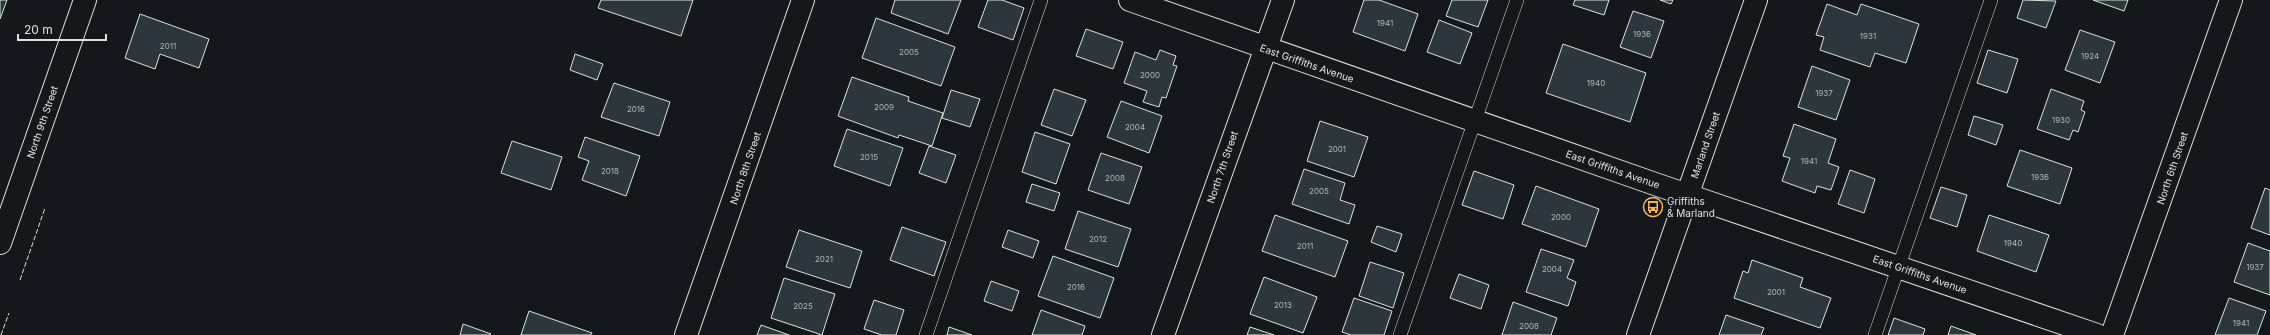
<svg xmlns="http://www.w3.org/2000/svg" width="2270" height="335" font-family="Inter,sans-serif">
<rect width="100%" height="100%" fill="#14181c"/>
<path fill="#2c363c" stroke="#d8e6dc" d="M0 0H7L0 19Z
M601 0H693L681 36 598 8Z
M895 0H961L948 34 891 13Z
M988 0H1002L1024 8 1013 40 978 27Z
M1364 0H1379L1418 14 1405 51 1353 32Z
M1452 0H1488L1478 27 1446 16Z
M1575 0H1609L1604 15 1573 5Z
M1660 0H1673L1671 4Z
M2023 0 2056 1 2046 28 2017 18Z
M2093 0H2128L2124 11Z
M1827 4 1857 15 1861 4 1919 24 1906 63 1875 53 1870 67 1820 50 1824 37 1816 35Z
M1633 11 1664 21 1651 58 1620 47Z
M140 14 209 39 199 68 160 54 155 69 125 58Z
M876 18 955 47 941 86 862 58Z
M1439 20 1472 33 1460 64 1427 52Z
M1086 29 1123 42 1113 69 1076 56Z
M2080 30 2115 42 2100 83 2065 70Z
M1563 44 1646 73 1630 122 1546 93Z
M1160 50 1176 56 1173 65 1177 66 1166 98 1162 97 1159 107 1143 102 1147 91 1124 83 1135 52 1156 60Z
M1988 50 2018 59 2007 93 1977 83Z
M575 54 603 64 597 80 570 70Z
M1812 66 1850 80 1836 120 1798 107Z
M852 77 909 97 908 101 943 113 932 146 899 135 898 138 838 116Z
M614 83 670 102 659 136 601 117Z
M1054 89 1086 100 1072 136 1041 125Z
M2051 89 2084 101 2081 110 2085 112 2078 132 2073 130 2069 140 2037 129Z
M951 90 980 99 970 127 942 118Z
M1121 101 1162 116 1149 153 1107 137Z
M1974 116 2003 125 1996 145 1968 135Z
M1320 121 1368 137 1354 177 1307 161Z
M1794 124 1836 139 1828 163 1839 167 1831 190 1817 186 1815 193 1782 181 1790 158 1783 156Z
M847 129 903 148 890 186 834 166Z
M1035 132 1070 144 1056 184 1022 172Z
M585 137 640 156 626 196 582 180 589 161 578 157Z
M512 141 562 157 551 190 501 173Z
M929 146 956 155 946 183 919 173Z
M2020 150 2072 168 2060 204 2007 186Z
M1101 153 1142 167 1129 204 1088 190Z
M1304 169 1345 183 1340 200 1355 205 1349 224 1292 204Z
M1850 170 1875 179 1864 213 1838 204Z
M1474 171 1514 185 1503 219 1462 205Z
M1032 184 1060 193 1054 211 1026 202Z
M1536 186 1599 209 1586 247 1522 224Z
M1941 187 1967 195 1957 227 1930 218Z
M2265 188 2270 190V235L2251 228Z
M1078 211 1131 229 1118 267 1065 249Z
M1275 215 1348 241 1335 277 1262 251Z
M1989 215 2049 235 2036 272 1977 251Z
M1377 226 1402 234 1396 252 1371 242Z
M902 227 946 242 934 276 890 260Z
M799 230 862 251 850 288 786 267Z
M1008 230 1039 241 1033 258 1002 247Z
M2248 243 2270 251V295L2234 282Z
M1541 249 1574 260 1567 278 1576 282 1568 306 1526 292Z
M1053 256 1114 278 1100 318 1038 296Z
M1752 260 1803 278 1800 287 1831 298 1820 328 1734 298 1743 271 1748 273Z
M1370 262 1404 273 1393 308 1359 296Z
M1459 274 1489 285 1481 309 1450 298Z
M1264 277 1317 297 1303 333 1250 314Z
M784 278 835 294 822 335 771 318Z
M991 281 1019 291 1012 311 984 301Z
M1354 298 1392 311 1384 335H1351L1342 332Z
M2229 298 2266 311 2257 335H2215Z
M874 300 904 310 896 335H882L864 329Z
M1513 302 1557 318 1551 335H1502Z
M1041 310 1085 326 1082 335H1032Z
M529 311 592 333 591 335H521Z
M1726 315 1764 328 1761 335H1719Z
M1894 318 1925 329 1923 335H1888Z
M463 324 491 334 490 335H460Z
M761 325 789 335H757Z
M1951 326 1976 335H1948Z
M949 327 972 335H947Z
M1250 327 1274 335H1247Z"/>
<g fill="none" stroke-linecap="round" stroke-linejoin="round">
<g stroke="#d8e6dc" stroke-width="14">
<path id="lane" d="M926 335 1041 0
M1400 335 1517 0
M1875 335 1991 0"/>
</g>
<g stroke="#d8e6dc" stroke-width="24">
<path id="street" d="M1130 0 1655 184 2097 335
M0 243 85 0
M686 335 803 0
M1163 335 1283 0
M1638 335 1756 0
M2112 335 2231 0"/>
</g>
<use href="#lane" stroke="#14181c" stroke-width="13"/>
<use href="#street" stroke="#14181c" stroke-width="22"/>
<path stroke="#d8e6dc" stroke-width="1" stroke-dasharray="5 2" stroke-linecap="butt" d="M20 280 45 208
M1 335 9 313"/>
</g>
<defs>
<g id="bus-ring" transform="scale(1)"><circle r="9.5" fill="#14181c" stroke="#ffb74d" stroke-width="1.5"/><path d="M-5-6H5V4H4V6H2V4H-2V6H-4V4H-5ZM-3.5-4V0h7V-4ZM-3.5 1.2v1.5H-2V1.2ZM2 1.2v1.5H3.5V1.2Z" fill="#ffb74d"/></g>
</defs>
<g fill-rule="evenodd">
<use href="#bus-ring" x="1653" y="207"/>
</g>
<g text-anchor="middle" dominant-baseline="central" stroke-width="3" stroke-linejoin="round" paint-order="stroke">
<g font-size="8" fill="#adbab4">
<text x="1385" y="23">1941</text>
<text x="1642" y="34">1936</text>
<text x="1868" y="36">1931</text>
<text x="168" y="46">2011</text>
<text x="909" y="52">2005</text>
<text x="2090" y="56">1924</text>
<text x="1150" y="75">2000</text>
<text x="1596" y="83">1940</text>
<text x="1824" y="93">1937</text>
<text x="884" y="107">2009</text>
<text x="636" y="109">2016</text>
<text x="2061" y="120">1930</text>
<text x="1135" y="127">2004</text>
<text x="1337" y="149">2001</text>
<text x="869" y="157">2015</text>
<text x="1809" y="161">1941</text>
<text x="610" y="171">2018</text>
<text x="2040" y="177">1936</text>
<text x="1115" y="178">2008</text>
<text x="1319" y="191">2005</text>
<text x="1561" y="217">2000</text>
<text x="1098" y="239">2012</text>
<text x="2013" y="243">1940</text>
<text x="1305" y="246">2011</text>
<text x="824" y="259">2021</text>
<text x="2255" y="267">1937</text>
<text x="1552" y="269">2004</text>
<text x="1076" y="287">2016</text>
<text x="1776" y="292">2001</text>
<text x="1283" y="305">2013</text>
<text x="803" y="306">2025</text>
<text x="2241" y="323">1941</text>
<text x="1529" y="326">2008</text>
</g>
<g font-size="10" fill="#d8e6dc" stroke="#14181c">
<text transform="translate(1307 63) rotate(19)">East Griffiths Avenue</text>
<text transform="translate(42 122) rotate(-71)">North 9th Street</text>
<text transform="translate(1705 145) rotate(-71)">Marland Street</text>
<text transform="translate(1222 167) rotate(-71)">North 7th Street</text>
<text transform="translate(745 168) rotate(-71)">North 8th Street</text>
<text transform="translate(2172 168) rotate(-71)">North 6th Street</text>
<text transform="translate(1613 169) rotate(19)">East Griffiths Avenue</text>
<text transform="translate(1920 274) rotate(19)">East Griffiths Avenue</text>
</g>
<g font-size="10" fill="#d8e6dc" stroke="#14181c" text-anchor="start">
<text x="1667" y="201">Griffiths<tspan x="1667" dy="12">&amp; Marland</tspan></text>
</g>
</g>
<path d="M18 34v6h88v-6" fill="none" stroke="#d8e6dc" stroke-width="2"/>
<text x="24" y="34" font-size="12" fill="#d8e6dc" stroke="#14181c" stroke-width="3" paint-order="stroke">20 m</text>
</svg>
